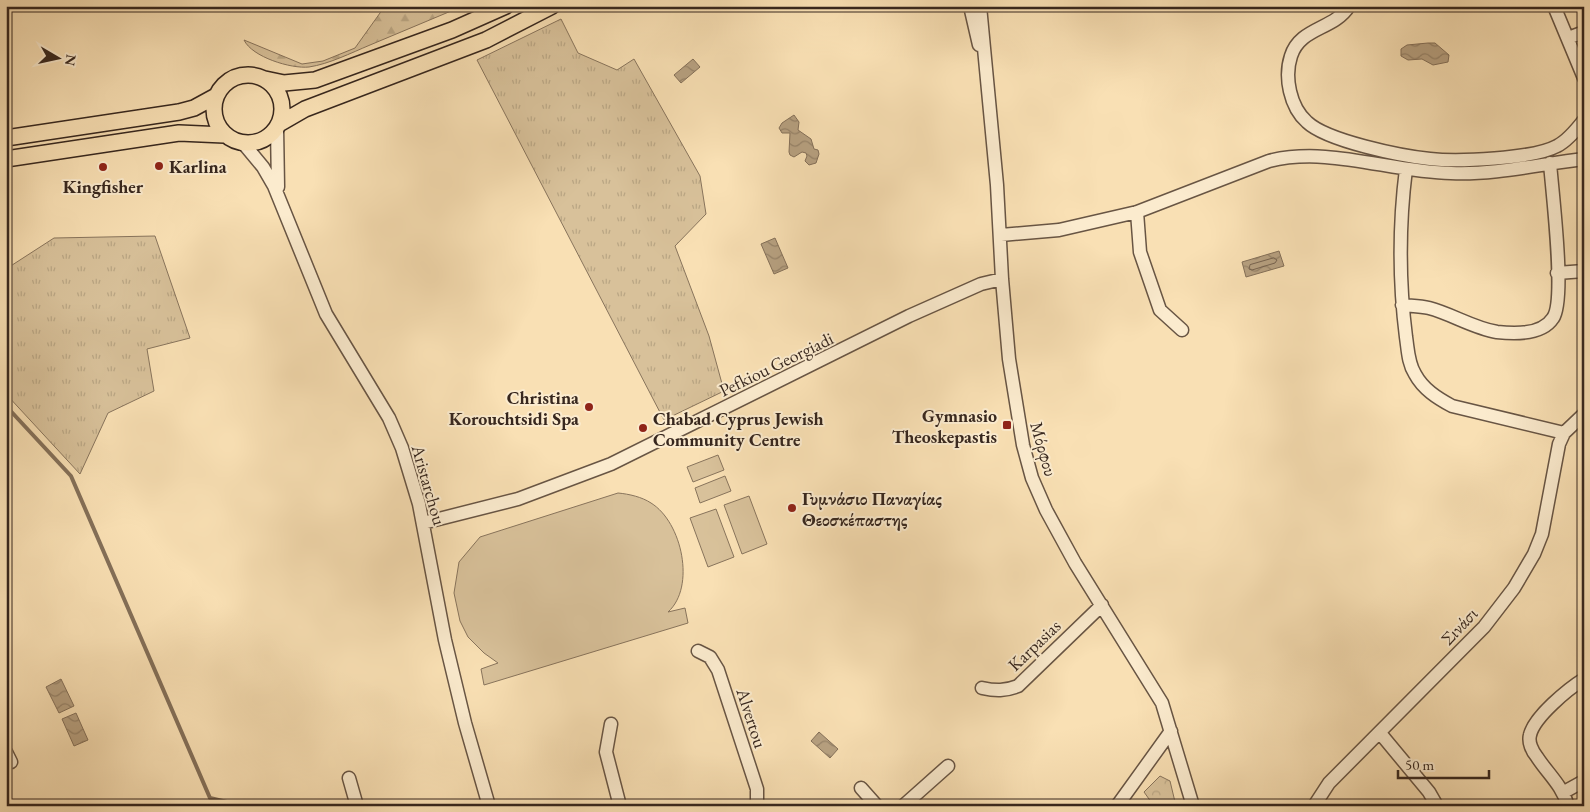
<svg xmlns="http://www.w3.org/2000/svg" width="1590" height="812" font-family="'EB Garamond',serif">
<defs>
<pattern id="grass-tufts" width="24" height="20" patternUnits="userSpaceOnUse" patternTransform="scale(1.25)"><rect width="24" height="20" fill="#d8c19a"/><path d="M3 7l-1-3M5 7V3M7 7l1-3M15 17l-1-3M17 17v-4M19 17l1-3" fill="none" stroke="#baa684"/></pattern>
<pattern id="forest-firs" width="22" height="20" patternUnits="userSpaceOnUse" patternTransform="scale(1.25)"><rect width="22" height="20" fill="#d8c19a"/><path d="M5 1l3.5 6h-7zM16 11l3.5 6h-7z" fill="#baa684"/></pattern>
<pattern id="park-crowns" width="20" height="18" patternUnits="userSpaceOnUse" patternTransform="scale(1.25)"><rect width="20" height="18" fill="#d8c19a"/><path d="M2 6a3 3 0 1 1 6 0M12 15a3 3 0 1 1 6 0" fill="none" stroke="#baa684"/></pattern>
<pattern id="water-waves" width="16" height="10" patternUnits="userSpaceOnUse" patternTransform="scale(1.25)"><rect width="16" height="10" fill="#b7a181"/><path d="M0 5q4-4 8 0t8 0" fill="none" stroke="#968369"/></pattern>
</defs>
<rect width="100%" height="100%" fill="#f9e0b4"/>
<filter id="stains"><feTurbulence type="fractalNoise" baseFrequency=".004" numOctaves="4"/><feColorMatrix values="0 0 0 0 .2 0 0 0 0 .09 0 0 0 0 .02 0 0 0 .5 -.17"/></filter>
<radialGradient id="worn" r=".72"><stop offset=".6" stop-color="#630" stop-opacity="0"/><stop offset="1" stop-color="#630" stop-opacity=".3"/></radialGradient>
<path fill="url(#grass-tufts)" stroke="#88745c" d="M561 19 578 53 617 70 634 59 700 176 706 214 675 246 709 336 724 391 664 420 477 60Z
M155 236 190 338 147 349 154 391 108 413 80 474 6 394V269L54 238Z"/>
<path fill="url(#forest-firs)" stroke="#88745c" d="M385 6H407L418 10 419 6H463C432 19 401 32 370 45 351 53 329 64 309 67 291 69 252 57 244 40L302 64 323 61 355 48Z"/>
<path fill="url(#park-crowns)" stroke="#88745c" d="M1160 776 1170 781 1176 806H1154L1144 792Z"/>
<path fill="#d8c19a" stroke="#88745c" d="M718 455 724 470 693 482 687 467Z
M725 476 731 491 700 503 695 488Z
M618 493C629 494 642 497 651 503 682 522 696 587 668 612L685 608 688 623 484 685 481 669 498 663 484 653 468 637 460 621 454 593 459 562 480 537Z
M749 496 767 544 742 554 724 505Z
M716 509 734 557 708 567 690 518Z"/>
<path fill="url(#water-waves)" stroke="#847059" d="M1428 43H1435L1449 55 1448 62 1433 65 1422 59 1408 60 1401 56V49L1407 45Z
M693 59 700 67 681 83 674 75Z
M794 115 799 122 798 130 811 139 814 149 818 150 819 154 816 163 809 165 805 161 807 156 806 153 802 152 794 157 790 155 789 152 790 133H782L779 128 782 123Z
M775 238 788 268 774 274 761 244Z
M1279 251 1284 266 1246 277 1242 262Z
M61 679 74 706 59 713 46 687Z
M76 713 88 740 74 746 62 719Z
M819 732 838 749 830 758 811 741Z"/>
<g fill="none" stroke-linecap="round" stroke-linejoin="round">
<path stroke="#776450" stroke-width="1" d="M1274 258 1277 260 1275 263 1252 270 1249 269 1250 265Z"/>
<path stroke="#847059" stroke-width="4" d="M6 406 71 476 210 798 244 806"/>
<g stroke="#685544" stroke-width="15">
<path id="minor" d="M970 6 979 45
M980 6 997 185 1002 279 1009 359 1023 445 1032 478 1046 510 1075 563 1162 703 1193 806
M1349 6C1334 30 1300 27 1291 56 1284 77 1290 107 1307 122 1327 141 1401 156 1430 159 1457 162 1533 159 1557 146 1567 141 1577 129 1584 120
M1554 6 1584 78
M1568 38 1584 32
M277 127 278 187
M243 143 263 167 274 186 326 314 389 418 402 448 419 504 445 640 465 723 489 806
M1406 169C1399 224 1399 282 1406 337 1408 350 1408 363 1415 374 1423 389 1437 398 1452 406L1564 433
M1137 212 1140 252 1160 310 1182 330
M1001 235 1059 230 1137 212 1269 161C1329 146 1390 172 1451 173 1495 175 1540 164 1584 159
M1557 273 1584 271
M1402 305C1411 306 1420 306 1429 308 1452 314 1473 328 1497 332 1514 334 1542 335 1553 318 1566 300 1552 191 1550 163
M423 523 518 499 611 464 909 316 981 284 1002 279
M698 651 710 657 718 670 757 789V806
M982 688C996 691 1005 691 1018 686L1102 605
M611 724 606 752 620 806
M1380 733 1429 792 1437 806
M6 752 11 762 6 763
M349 778 357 806
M861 788 877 806
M1564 792 1584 781
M903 806 948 766
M1117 806 1171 731
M1314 806 1329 783 1484 627 1514 588 1534 554 1542 534 1559 444 1564 433 1584 414
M1568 806C1562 785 1548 774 1537 757 1532 751 1528 742 1530 735 1534 717 1568 689 1584 679"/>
</g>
<g stroke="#37271e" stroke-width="18">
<path id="major" d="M214 109a34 34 0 1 1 68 0a34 34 0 1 1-68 0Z
M265 79 284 83 315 80 452 30 506 6
M279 124 305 109 486 40 552 6
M6 138 179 112 194 108 216 96
M6 159 179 133 224 135"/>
</g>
<use href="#minor" stroke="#fbebce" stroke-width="12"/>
<use href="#major" stroke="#f9e0b4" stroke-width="15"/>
</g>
<g fill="#8f2418" stroke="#fbebce" stroke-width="2">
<circle cx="159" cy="166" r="5"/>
<circle cx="103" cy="167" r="5"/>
<circle cx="589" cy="407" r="5"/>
<rect x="1002" y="420" width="10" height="10" rx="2.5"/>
<circle cx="643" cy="428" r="5"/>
<circle cx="792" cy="508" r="5"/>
</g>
<g text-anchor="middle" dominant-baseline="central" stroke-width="4" stroke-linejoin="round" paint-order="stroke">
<g font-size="18" font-weight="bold" fill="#37271e" stroke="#fbebce" text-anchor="start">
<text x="169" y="166">Karlina</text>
<text x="103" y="186" text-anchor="middle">Kingfisher</text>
<text x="579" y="397" text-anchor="end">Christina<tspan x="579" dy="21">Korouchtsidi Spa</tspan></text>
<text x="997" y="415" text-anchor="end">Gymnasio<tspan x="997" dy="21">Theoskepastis</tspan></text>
<text x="653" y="418">Chabad Cyprus Jewish<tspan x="653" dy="21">Community Centre</tspan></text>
<text x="802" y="498">Γυμνάσιο Παναγίας<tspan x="802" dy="21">Θεοσκέπαστης</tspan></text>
</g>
<g font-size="18" fill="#37271e" stroke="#fbebce">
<text transform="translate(776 364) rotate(-26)">Pefkiou Georgiadi</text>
<text transform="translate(1044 449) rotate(74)">Μόρφου</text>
<text transform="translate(429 485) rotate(74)">Aristarchou</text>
<text transform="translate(1459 626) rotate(-47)">Σινάσι</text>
<text transform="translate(1034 645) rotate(-44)">Karpasias</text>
<text transform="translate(752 718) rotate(72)">Alvertou</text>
</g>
</g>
<rect width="1590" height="812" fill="none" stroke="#f9e0b4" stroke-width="25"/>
<rect x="8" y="8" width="1575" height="797" fill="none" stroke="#37271e" stroke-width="2.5"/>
<rect x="12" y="12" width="1565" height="787" fill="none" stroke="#37271e"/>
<g transform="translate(58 58) rotate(99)" stroke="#fbebce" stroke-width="4" paint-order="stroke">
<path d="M0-4L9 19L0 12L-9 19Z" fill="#37271e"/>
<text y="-8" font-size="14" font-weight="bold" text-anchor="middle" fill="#37271e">N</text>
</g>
<path d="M1398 770v8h91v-8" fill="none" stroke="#37271e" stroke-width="2.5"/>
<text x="1405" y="770" font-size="15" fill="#37271e" stroke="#fbebce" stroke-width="4" paint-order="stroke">50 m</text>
<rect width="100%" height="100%" filter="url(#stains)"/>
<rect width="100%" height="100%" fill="url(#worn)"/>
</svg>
